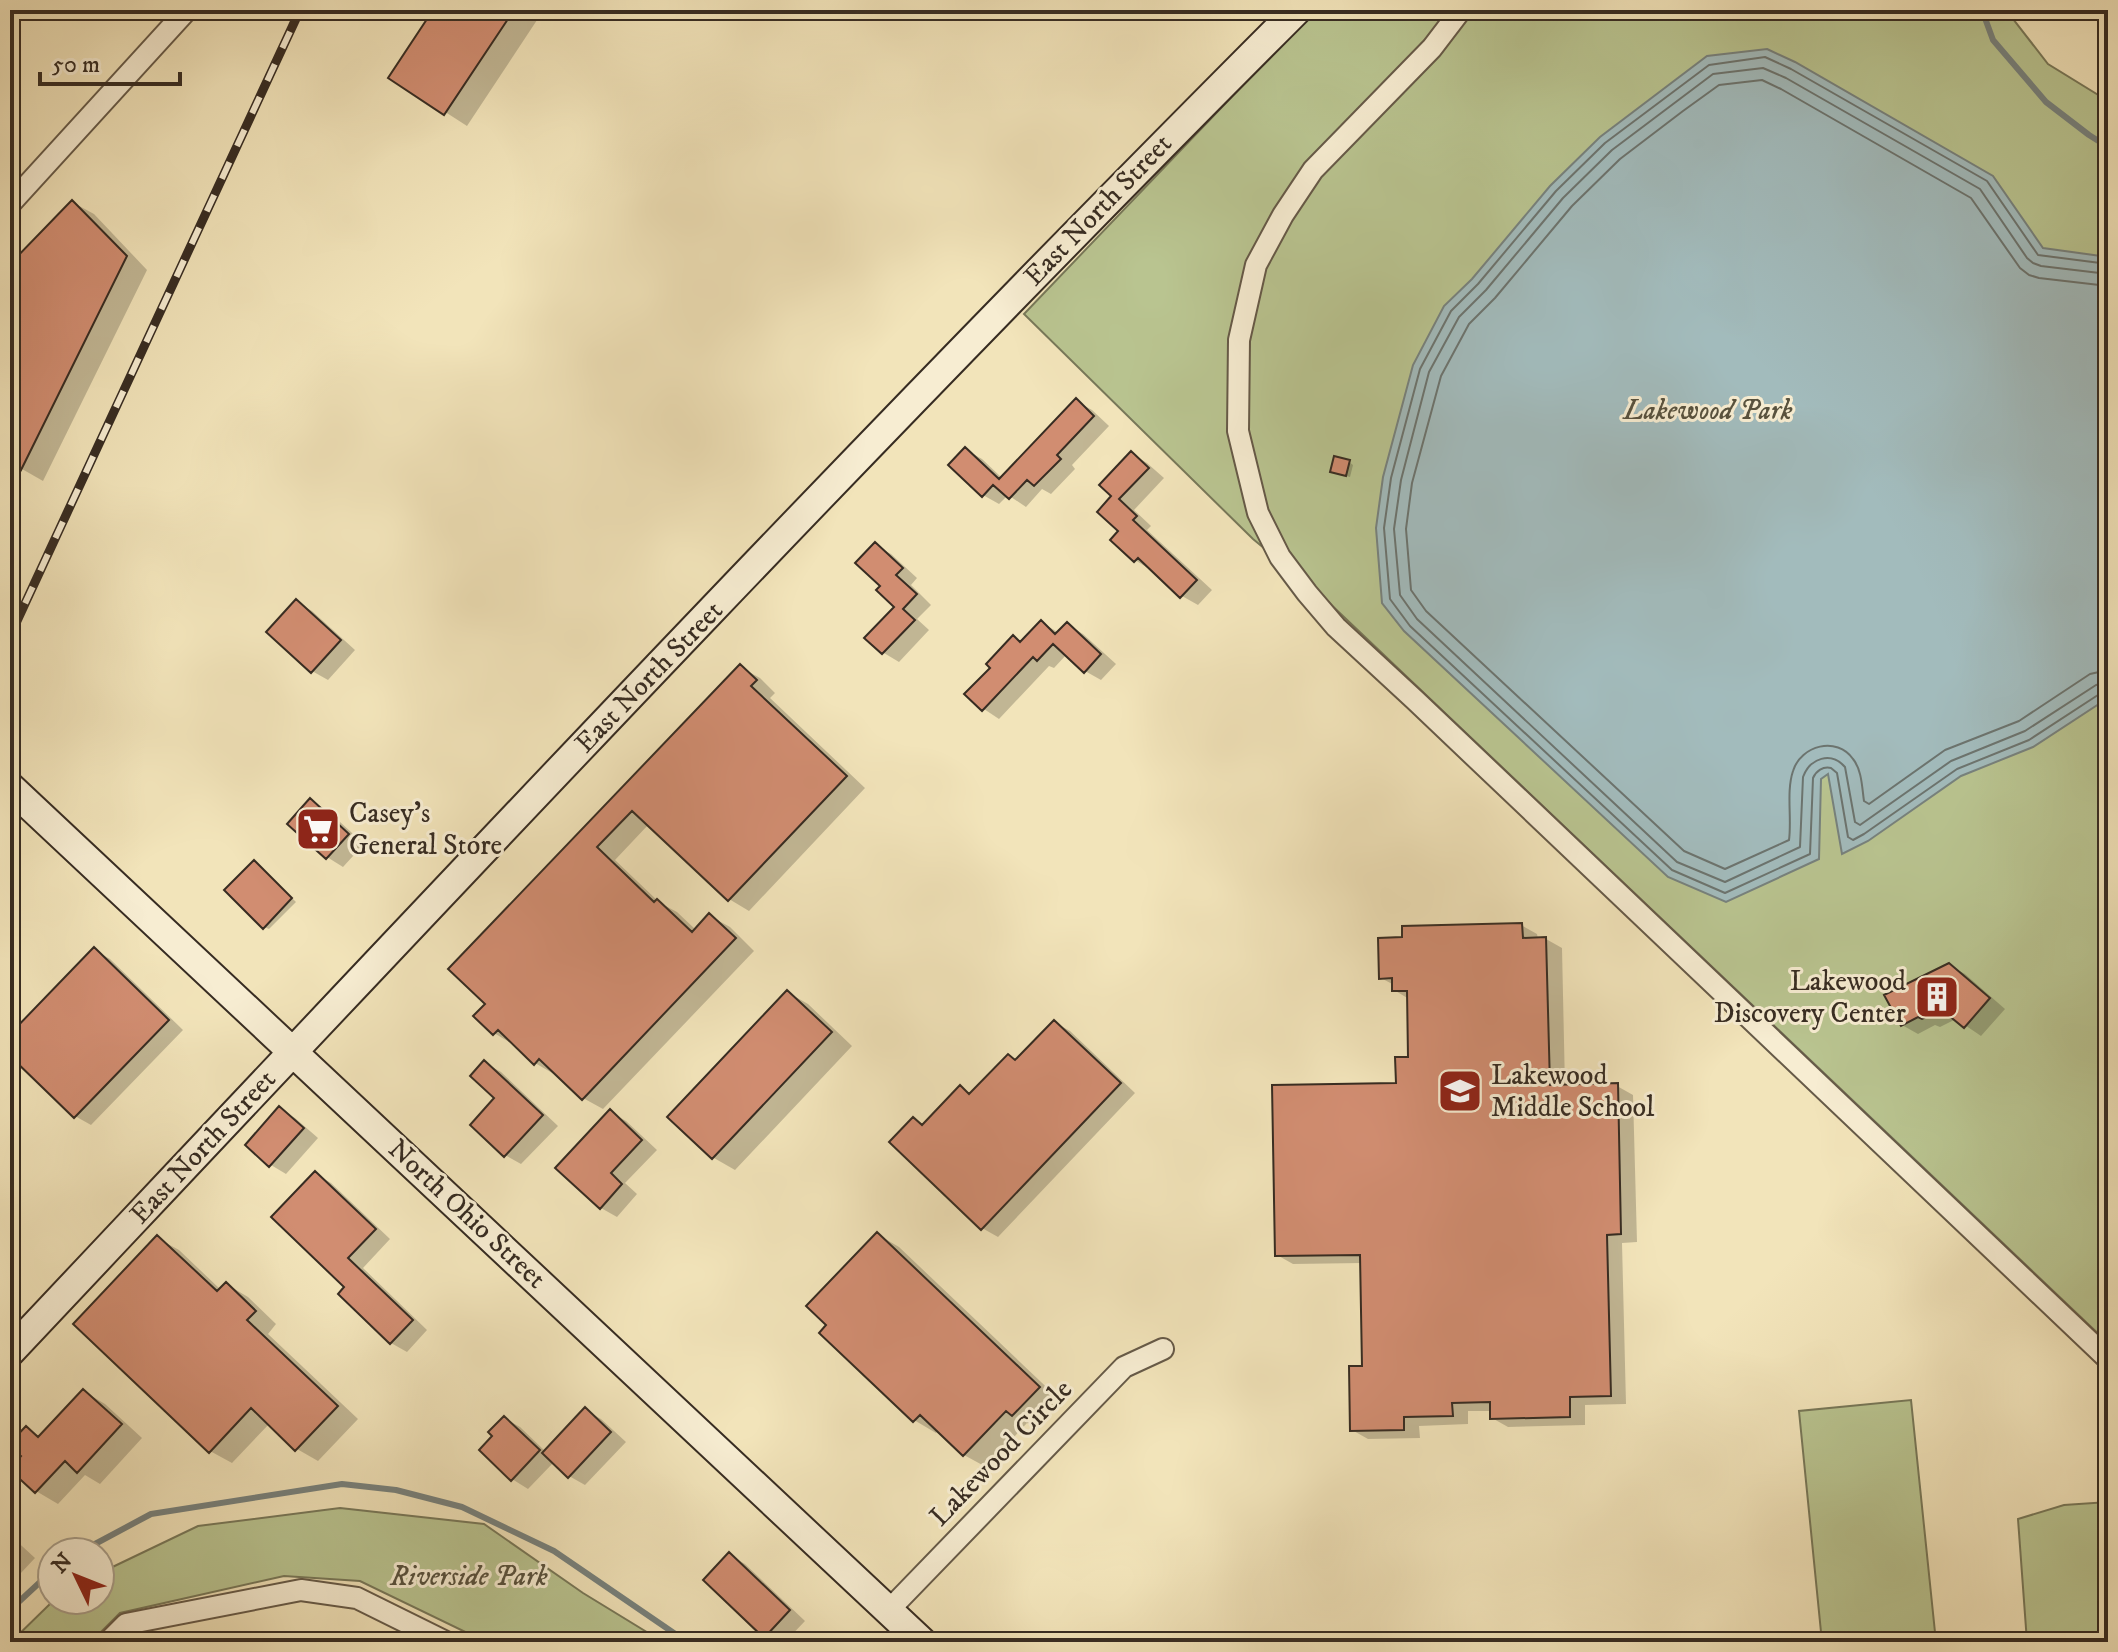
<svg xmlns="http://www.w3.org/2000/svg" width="2118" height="1652" font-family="'IM FELL DW Pica',serif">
<rect width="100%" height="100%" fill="#f2e4ba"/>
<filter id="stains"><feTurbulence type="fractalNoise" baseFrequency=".0025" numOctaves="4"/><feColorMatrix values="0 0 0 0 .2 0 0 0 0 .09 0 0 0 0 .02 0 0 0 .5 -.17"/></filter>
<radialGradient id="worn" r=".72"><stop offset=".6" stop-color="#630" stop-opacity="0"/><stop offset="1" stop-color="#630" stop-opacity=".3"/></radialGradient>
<path fill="#b9c490" stroke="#787859" stroke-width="2" d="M1315 10H2006L2048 64 2108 101V1343L1324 598 1253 539 1024 314Z
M1911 1400 1936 1642H1822L1799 1411Z
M2108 1502V1642H2027L2018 1519 2064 1505Z
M340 1508 484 1524 583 1593 663 1642H486L360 1581 284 1576 120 1613 91 1642H11L54 1600H100V1573L198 1526Z"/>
<path fill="#a2bbbc" stroke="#77827e" stroke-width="2" d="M1767 49 1795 62 1993 176 2043 248 2108 257V698L2033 747 1961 776 1868 841 1842 854 1828 774 1821 779 1819 859 1726 902 1668 877 1404 631 1382 603 1376 528 1383 477 1413 365 1444 306 1472 279 1550 186 1600 137 1707 56Z"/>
<path fill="#0003" d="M435 10 543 11 467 126 391 77Z
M72 202 94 214 147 270 43 481 22 469 10 457V267Z
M1076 401 1092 410 1109 426 1072 465 1075 469 1051 494 1042 489 1026 507 1008 495 999 504 983 495 966 450 982 459 1002 478Z
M1131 453 1147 463 1164 478 1134 510 1151 526 1147 530 1212 590 1198 605 1182 596 1151 570 1135 560 1120 531 1114 496Z
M1349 462 1353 465 1350 477 1336 473Z
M875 545 891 554 917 578 911 585 931 605 917 619 929 630 899 662 884 653 867 638 897 607 883 586Z
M296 602 312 611 355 650 328 680 312 671Z
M1041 622 1059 633 1067 624 1083 634 1116 664 1101 680 1085 671 1067 654 1054 668 1049 666 999 719 984 709 967 694 993 668 1013 637 1022 642Z
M740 667 760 678 775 693 770 698 865 788 749 911 729 899 649 824 615 860 660 903 677 912 696 930 710 916 730 927 754 951 603 1109 583 1098 556 1072 554 1074 535 1063 514 1045 494 1033 487 1004 451 969Z
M311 801 327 810 364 844 343 867 327 857Z
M258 865 296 902 269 929 264 927Z
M1521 925 1537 934 1538 939H1546L1562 948 1565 1087 1617 1086 1633 1095 1637 1242 1622 1243 1626 1404 1585 1405V1425L1508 1427 1492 1418V1411H1468V1424L1419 1426 1420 1438 1368 1439 1352 1430 1364 1368 1362 1263 1293 1264 1277 1255 1398 1085 1410 1059 1409 999 1394 990V985L1381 978Z
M94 950 110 959 183 1030 91 1125 75 1116 10 1053V1037Z
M1949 965 1965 974 2005 1009 1981 1036 1956 1019 1940 1027 1935 1025 1918 1034 1902 1025Z
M787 992 808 1004 852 1046 735 1170 714 1158 670 1117Z
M1054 1022 1070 1031 1135 1093 998 1237 982 1228 914 1119 925 1125 960 1088 972 1094 1017 1061Z
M485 1063 501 1072 558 1126 521 1164 505 1155 497 1098Z
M280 1109 295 1118 318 1138 286 1174 271 1165Z
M610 1112 626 1121 657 1150 625 1183 637 1194 617 1217 601 1208Z
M316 1174 331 1183 390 1239 363 1268 427 1330 407 1352 391 1343 347 1287Z
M877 1234 899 1247 1060 1400 1035 1427 1027 1423 986 1467 964 1455 938 1430 936 1433 914 1420Z
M157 1238 179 1250 221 1290 226 1284 248 1297 276 1324 268 1334 358 1419 318 1461 297 1449 270 1423 232 1463 210 1451Z
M83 1391 105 1404 142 1438 100 1484 85 1475 58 1504 36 1491 26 1428 41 1437Z
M585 1410 601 1419 626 1442 585 1485 569 1476 554 1462 528 1489 512 1479 495 1436 504 1418 520 1427 546 1452Z
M10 1535 35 1558 20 1574 10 1569Z
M730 1555 745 1564 805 1621 785 1642H774L765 1637 706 1580Z"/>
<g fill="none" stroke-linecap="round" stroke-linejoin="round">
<path stroke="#6c746f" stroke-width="2" d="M2108 264 2038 255 1987 181 1791 69 1765 57 1709 65 1605 143 1556 191 1478 284 1451 311 1420 369 1391 478 1384 528 1390 599 1410 626 1672 870 1725 893 1810 854 1813 778C1816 771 1823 766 1831 768L1837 773 1848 837 1853 840 1864 834 1957 769 2029 740 2101 693 2108 692
M2108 274 2041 266 2033 263 2027 258 1980 189 1786 78 1763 68 1713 74 1612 150 1563 198 1486 290 1459 317 1429 372 1401 480 1394 529 1400 595 1417 619 1677 862 1725 882 1800 847 1803 777C1810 758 1831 751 1845 767L1855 822 1860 825 1951 761 2025 731 2096 685 2108 682
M2108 286 2039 278 2029 275 2020 268 1971 198 1781 89 1762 80 1719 85 1683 111 1620 159 1572 206 1495 298 1469 324 1441 376 1412 483 1406 529 1411 590 1426 611 1684 851 1725 869 1789 840C1792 818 1786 792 1793 771 1801 745 1837 736 1853 759 1862 770 1862 788 1864 801L1869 804 1945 750 2019 721 2090 674 2108 670"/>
<path stroke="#77827e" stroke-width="6" d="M1982 10 1993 40 2046 102 2089 135 2108 147
M80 1552 151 1514 342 1484 396 1490 462 1507 554 1551 687 1642
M10 1610 52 1571"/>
</g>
<path fill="#d18d71" stroke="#372c22" stroke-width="2" d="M433 10H514L444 115 388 78Z
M72 200 127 256 21 470 10 460V264Z
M1076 398 1094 416 1057 455 1061 459 1034 486 1027 480 1009 499 993 485 982 497 948 465 965 447 999 479Z
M1131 451 1149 468 1119 499 1137 516 1133 520 1197 580 1180 598 1138 558 1134 562 1110 540 1118 531 1097 512 1111 496 1099 485Z
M1334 456 1350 460 1346 476 1330 472Z
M875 542 903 568 896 575 917 594 903 609 915 620 882 654 864 638 894 607 876 590 880 586 855 563Z
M296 599 341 640 311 673 266 632Z
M1041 620 1055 634 1067 622 1101 654 1084 673 1053 644 1037 661 1033 657 982 711 964 694 990 668 986 664 1013 635 1020 642Z
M740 664 757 680 751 686 847 776 728 901 632 811 597 847 654 902 657 899 692 932 709 913 736 938 582 1100 539 1059 534 1065 498 1030 493 1035 473 1016 485 1004 448 969Z
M310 798 349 834 326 859 287 824Z
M254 860 292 898 263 929 224 890Z
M1522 923 1523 938 1546 937 1550 1085 1618 1083 1621 1234 1607 1235 1611 1396 1570 1397V1417L1490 1419V1402L1452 1403 1453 1416 1404 1417V1430L1350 1431 1349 1366H1362L1360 1255 1275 1256 1272 1085 1396 1083 1395 1057H1408L1407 991H1392V978L1379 979 1378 938 1402 937V926Z
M94 947 169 1020 74 1118 10 1056V1034Z
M1949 963 1990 998 1964 1028 1942 1010 1922 1019 1918 1017 1901 1026 1884 995Z
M787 990 832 1032 712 1159 667 1117Z
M1054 1020 1121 1083 981 1230 889 1142 913 1117 922 1125 960 1085 969 1094 1008 1054 1015 1060Z
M484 1060 543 1115 504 1157 470 1125 494 1098 470 1076Z
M279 1106 304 1128 269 1167 245 1145Z
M610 1109 642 1140 611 1173 622 1184 600 1209 555 1168Z
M315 1171 376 1229 348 1258 413 1320 390 1344 338 1294 344 1287 271 1217Z
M877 1232 1040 1387 1012 1416 1006 1411 963 1456 920 1415 913 1422 819 1333 826 1325 806 1306Z
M157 1235 217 1291 226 1282 256 1311 247 1320 338 1406 295 1451 251 1408 209 1453 73 1324Z
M83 1389 122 1424 77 1473 65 1461 35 1493 10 1470 21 1456 10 1446V1443L26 1426 38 1437Z
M585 1407 611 1432 568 1478 542 1453Z
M504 1416 540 1450 511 1481 479 1450 492 1436 488 1432Z
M729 1552 790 1610 764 1638 703 1580Z"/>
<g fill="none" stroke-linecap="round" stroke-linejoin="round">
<g stroke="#665a48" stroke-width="24">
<path id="street" d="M1461 10 1432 48 1313 170 1283 215 1256 265 1239 340 1238 431 1258 513 1280 557 1307 593 1336 627 1415 700 2108 1359
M10 204 187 10
M889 1610 1124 1367 1163 1349
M108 1642 126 1624 301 1590 357 1598 446 1642"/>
</g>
<g stroke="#372c22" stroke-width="32">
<path id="secondary" d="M10 787 922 1642
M10 1352C435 901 859 448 1297 10"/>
</g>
<use href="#street" stroke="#f7edd2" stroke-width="20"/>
<use href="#secondary" stroke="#f7edd2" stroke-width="28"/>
<g stroke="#372c22" stroke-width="9">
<path id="rail" d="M10 636 300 10"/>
</g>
<use href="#rail" stroke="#f7edd2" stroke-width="6" stroke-dasharray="18" stroke-linecap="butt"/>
</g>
<defs>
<g id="supermarket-square" transform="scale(2.3)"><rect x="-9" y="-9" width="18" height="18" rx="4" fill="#8f2418" stroke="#f7edd2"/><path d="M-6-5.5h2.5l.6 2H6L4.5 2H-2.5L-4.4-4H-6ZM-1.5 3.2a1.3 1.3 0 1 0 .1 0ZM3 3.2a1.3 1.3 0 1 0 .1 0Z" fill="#fff"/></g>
<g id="building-square" transform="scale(2.3)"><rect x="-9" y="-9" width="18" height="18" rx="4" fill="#8f2418" stroke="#f7edd2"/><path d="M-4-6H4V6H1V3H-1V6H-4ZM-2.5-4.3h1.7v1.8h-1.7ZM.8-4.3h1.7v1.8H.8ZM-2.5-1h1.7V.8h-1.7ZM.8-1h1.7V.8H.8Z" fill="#fff"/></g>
<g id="school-square" transform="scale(2.3)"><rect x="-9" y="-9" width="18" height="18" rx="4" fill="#8f2418" stroke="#f7edd2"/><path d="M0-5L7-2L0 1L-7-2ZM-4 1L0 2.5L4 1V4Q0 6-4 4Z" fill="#fff"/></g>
</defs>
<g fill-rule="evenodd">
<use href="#supermarket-square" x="318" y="829"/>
<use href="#building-square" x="1937" y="997"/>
<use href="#school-square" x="1460" y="1091"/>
</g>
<g text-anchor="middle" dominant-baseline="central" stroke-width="6" stroke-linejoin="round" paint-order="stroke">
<g font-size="28" fill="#372c22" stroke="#f7edd2">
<text transform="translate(1098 210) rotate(-46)">East North Street</text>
<text transform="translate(649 677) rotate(-46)">East North Street</text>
<text transform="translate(203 1147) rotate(-47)">East North Street</text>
<text transform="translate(467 1214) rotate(43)">North Ohio Street</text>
<text transform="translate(1001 1453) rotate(-46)">Lakewood Circle</text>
</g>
<g font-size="28" font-style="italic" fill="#58523e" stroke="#f7edd2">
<text x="1708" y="410">Lakewood Park</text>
<text x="469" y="1576">Riverside Park</text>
</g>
<g font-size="28" fill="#372c22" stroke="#f7edd2" text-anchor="start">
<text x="349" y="813">Casey's<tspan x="349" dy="32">General Store</tspan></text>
<text x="1906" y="981" text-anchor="end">Lakewood<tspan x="1906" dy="32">Discovery Center</tspan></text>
<text x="1491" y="1075">Lakewood<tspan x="1491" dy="32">Middle School</tspan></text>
</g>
</g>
<rect width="2118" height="1652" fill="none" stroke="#f2e4ba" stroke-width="40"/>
<rect x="12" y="12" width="2094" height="1628" fill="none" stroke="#372c22" stroke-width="4"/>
<rect x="20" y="20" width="2078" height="1612" fill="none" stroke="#372c22" stroke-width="2"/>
<g transform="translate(76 1576) rotate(313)"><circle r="38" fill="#f7edd2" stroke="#aaa08c" stroke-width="2"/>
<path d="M0-6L14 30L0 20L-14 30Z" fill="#8f2418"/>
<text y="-12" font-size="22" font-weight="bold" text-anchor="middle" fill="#372c22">N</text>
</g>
<path d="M40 72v12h140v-12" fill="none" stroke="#372c22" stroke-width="4"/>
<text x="52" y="72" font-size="24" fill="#372c22" stroke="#f7edd2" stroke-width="6" paint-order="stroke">50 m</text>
<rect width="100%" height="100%" filter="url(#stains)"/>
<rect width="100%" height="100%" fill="url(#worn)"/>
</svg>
